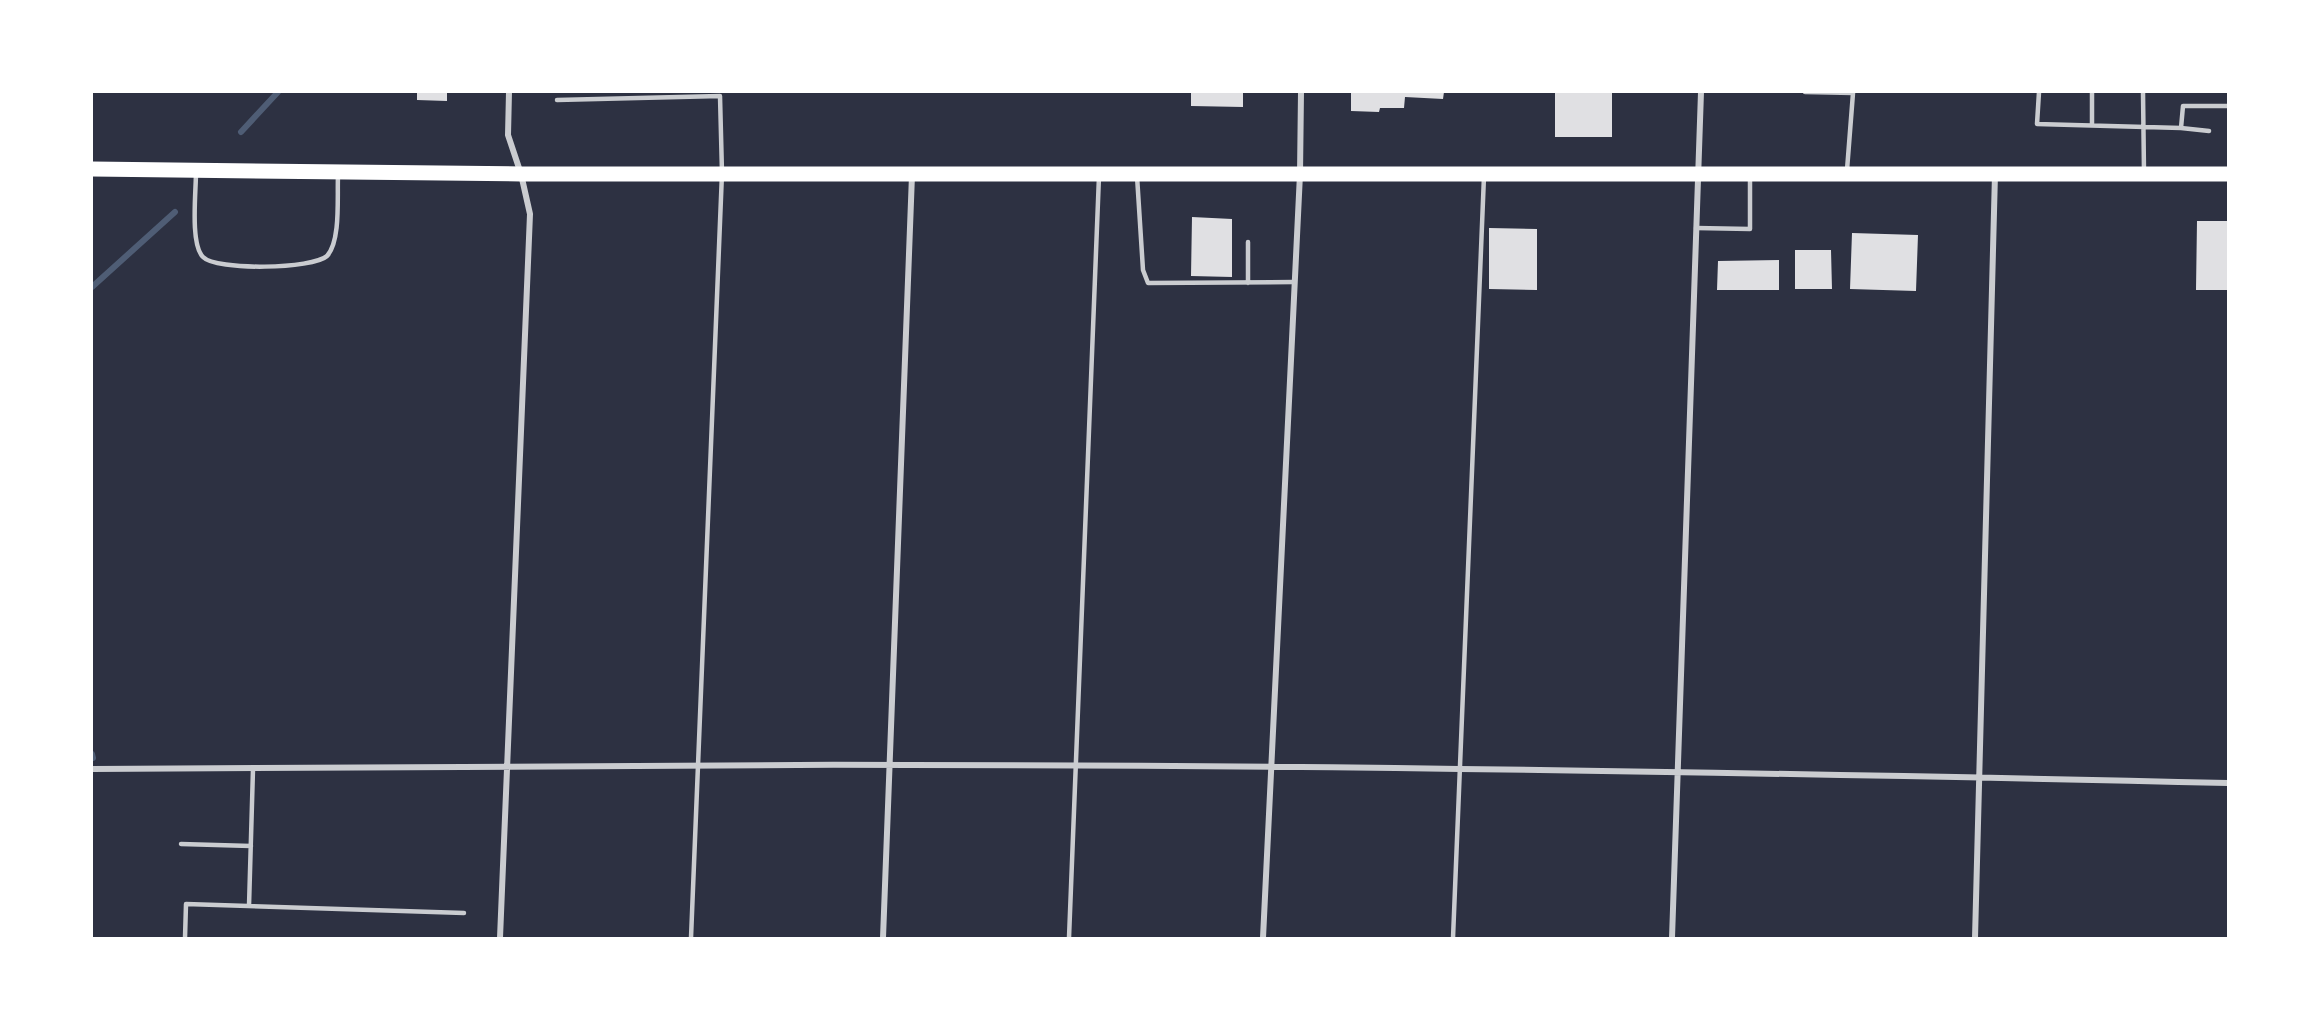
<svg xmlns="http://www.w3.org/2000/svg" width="2320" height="1030" font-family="'PT Sans',sans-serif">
<rect width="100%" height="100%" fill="#2d3142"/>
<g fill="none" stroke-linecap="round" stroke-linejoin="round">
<path stroke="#4f5d75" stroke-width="6" d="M241 132 278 92
M92 287 175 212
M92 754 93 758"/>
</g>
<path fill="#e0e0e3" d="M417 92H447V101L417 100Z
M1191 92H1243V107L1191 106Z
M1351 92H1444L1443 99 1405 97 1404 108H1380L1379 112 1351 111Z
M1555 92H1612V137H1555Z
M1192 217 1232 219V277L1191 276Z
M2197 221H2228V290H2196Z
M1489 228 1537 229V290L1489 289Z
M1852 233 1918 235 1916 291 1850 289Z
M1795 250H1831L1832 289H1795Z
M1779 260V290H1717L1718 261Z"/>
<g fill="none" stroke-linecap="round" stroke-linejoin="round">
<path stroke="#caccd0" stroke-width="4.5" d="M1805 92 1853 93 1847 170
M2039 92 2037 124 2181 128 2183 106H2228
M2143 92 2144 173
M557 100 720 96 722 173 691 938
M2092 125V92
M2181 128 2209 131
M196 172C196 192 190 244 203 257 216 271 313 269 327 256 341 241 337 196 338 176
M1137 176 1143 270 1148 283 1294 282
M1696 228 1750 229V176
M1248 242V283
M181 844 251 846
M249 906 253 769
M185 938 186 904 464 913
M1069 938 1099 176
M1453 938 1484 176"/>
<path stroke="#caccd0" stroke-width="6" d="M92 769C364 769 636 764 908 765 1348 765 1788 773 2228 783
M500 938 530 214 521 174 508 135 509 92
M883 938 912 175
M1263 938 1300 174 1301 92
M1672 938 1701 92
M1975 938 1995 174"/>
<path stroke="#fff" stroke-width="15" d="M92 169 521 174H2228"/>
</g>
<rect width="2320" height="1030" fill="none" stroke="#ffffff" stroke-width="186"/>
</svg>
